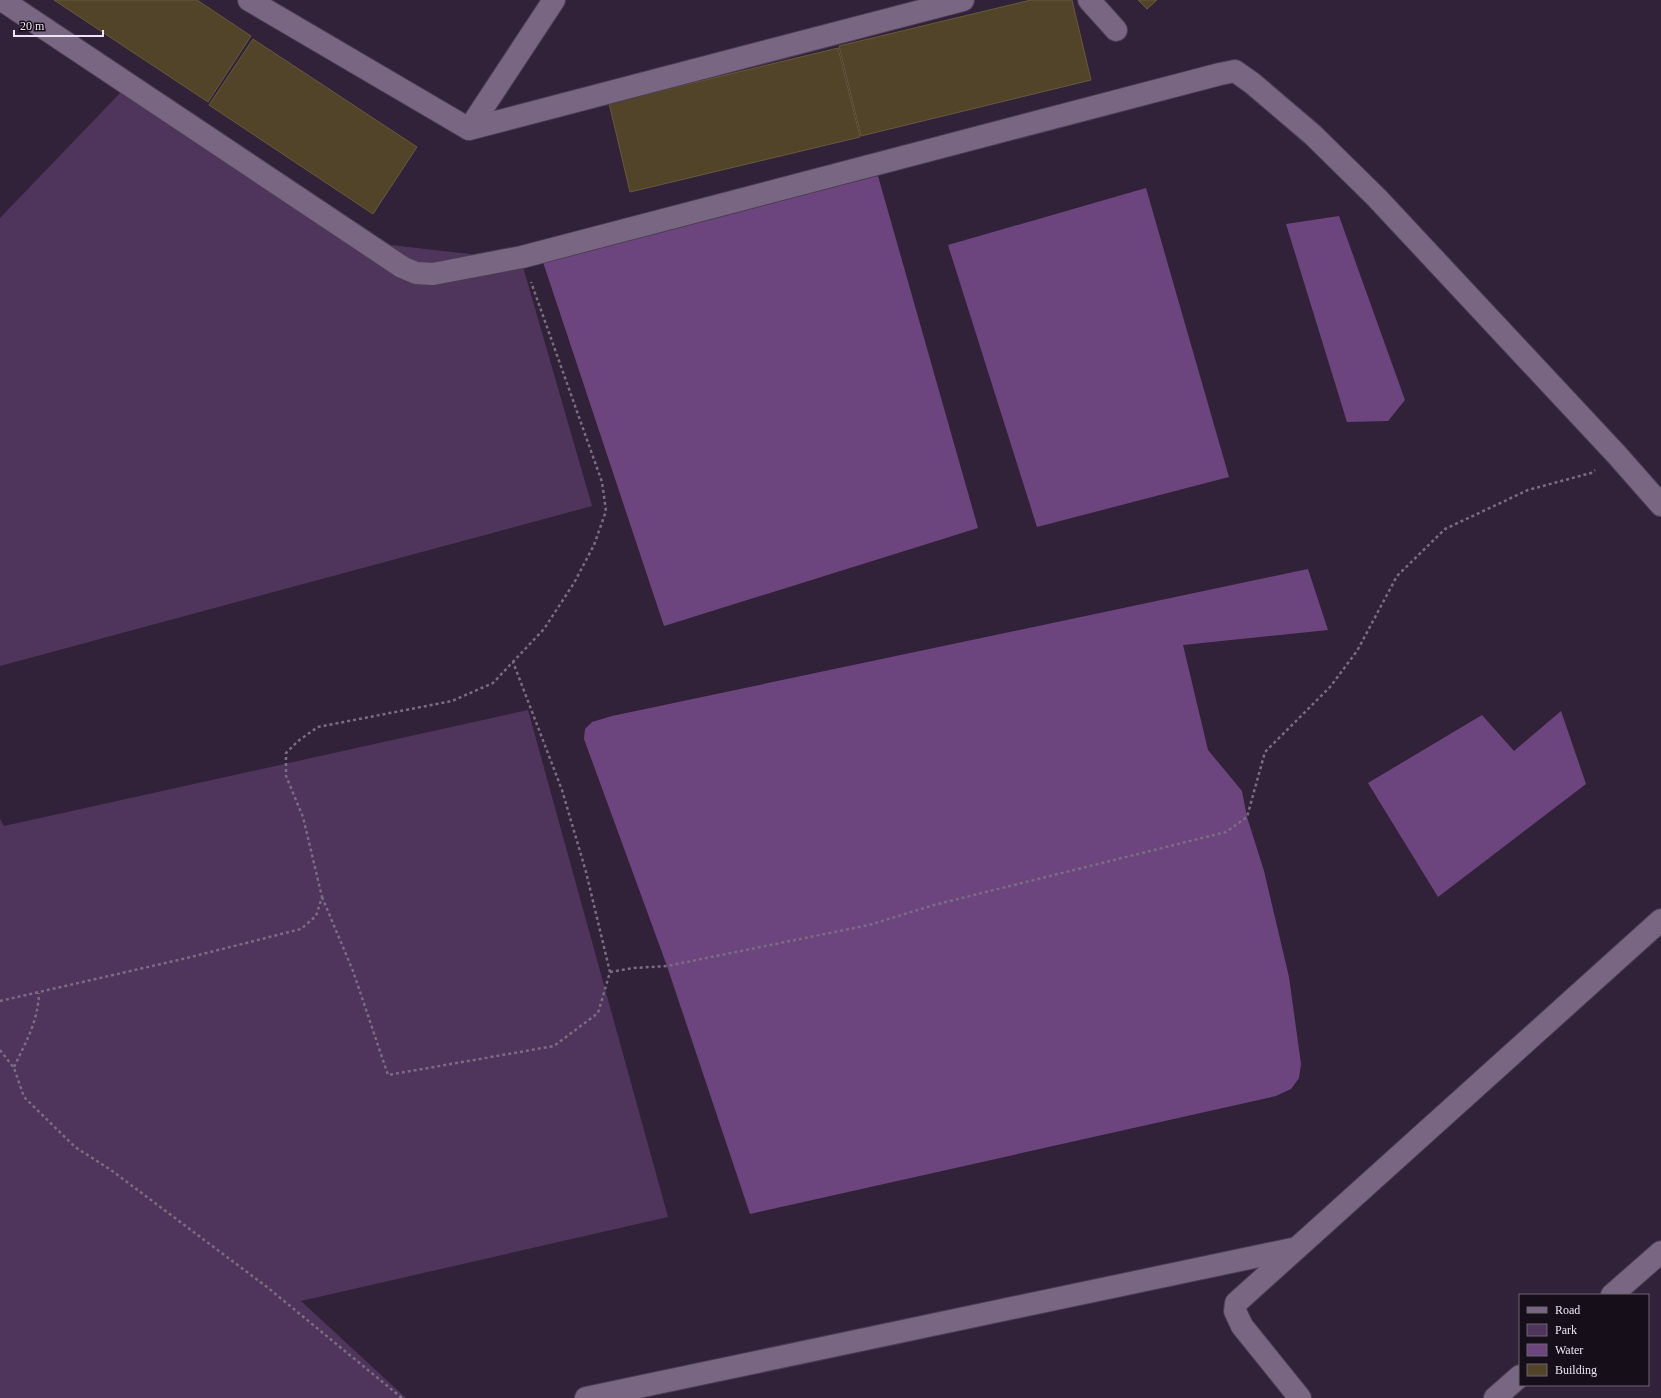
<svg xmlns="http://www.w3.org/2000/svg" width="1661" height="1398" font-family="Georgia,serif">
  <rect width="100%" height="100%" fill="#322239"/>
  <!-- green -->
  <g fill="#4f355b">
    <path d="M122,91L347,240L521,260L592,506L0,666V218Z"/>
    <path d="M528,710L668,1217L301,1301L406,1398H0V819L4,826Z"/>
  </g>
  <!-- water -->
  <g fill="#6c457e">
    <path d="M878,176L978,528L664,626L542,259Z"/>
    <path d="M1146,188L1229,477L1037,527L948,245Z"/>
    <path d="M1339,216L1405,400L1388,421L1347,422L1286,224Z"/>
    <path d="M1308,569L1328,630L1183,645L1208,750L1242,791L1247,817L1264,871L1289,977L1301,1064L1299,1078L1291,1089L1276,1096L750,1214L667,966L584,739L585,729L592,722L612,716Z"/>
    <path d="M1561,711L1586,784L1438,897L1368,783L1482,715L1514,751Z"/>
  </g>
  <!-- building -->
  <g fill="#524428" stroke="#68593c">
    <path d="M54,0H197L251,36L208,102Z"/>
    <path d="M1031,0H1072L1091,80L861,136L839,46Z"/>
    <path d="M1138,0H1157L1147,9Z"/>
    <path d="M253,39L417,147L373,214L209,105Z"/>
    <path d="M838,48L860,137L630,192L609,103Z"/>
  </g>
  <g fill="none" stroke-linecap="round" stroke-linejoin="round">
    <!-- street casing -->
    <g stroke="#4c3e53" stroke-width="24">
      <g id="street">
        <path d="M2,0L402,267L416,273L433,274L522,257L1220,74L1235,71L1252,83L1313,135L1377,198L1617,455L1661,505"/>
        <path d="M249,0L469,129L554,0"/>
        <path d="M1089,0L1116,30"/>
        <path d="M469,129L963,0"/>
        <path d="M1612,1295L1661,1252"/>
        <path d="M586,1398L1297,1248"/>
        <path d="M1300,1398L1242,1326L1235,1311L1236,1303L1661,920"/>
        <path d="M1495,1398L1520,1376"/>
      </g>
    </g>
    <!-- path -->
    <g stroke="#7a6d81" stroke-width="2.5" stroke-dasharray="3 3" stroke-linecap="butt">
      <path d="M322,897L353,971L388,1075L554,1046L598,1013L610,972L586,872L562,790L513,662"/>
      <path d="M610,972L634,968L667,966L869,925L934,905L1226,832L1247,817L1265,752L1330,687L1357,651L1397,576L1445,529L1528,490L1591,473L1595,470"/>
      <path d="M0,1001L187,958L301,929L316,916L322,897L303,817L286,776V753L298,741L318,727L452,701L493,683L544,629L574,583L594,545L606,511L602,482L531,282"/>
      <path d="M0,1050L14,1068L24,1097L75,1147L111,1170L267,1287L402,1398"/>
      <path d="M14,1067C26,1042 38,1021 39,993"/>
    </g>
    <!-- street -->
    <use href="#street" stroke="#796682" stroke-width="22"/>
  </g>
  <!-- legend -->
  <rect x="1519" y="1294" width="130" height="92" fill="#160f19" stroke="#6c6470"/>
  <rect x="1527" y="1307" width="20" height="6" fill="#796682" stroke="#6c6470"/>
  <text x="1555" y="1314" font-size="12" fill="#eee4f3">Road</text>
  <rect x="1527" y="1324" width="20" height="12" fill="#4f355b" stroke="#6c6470"/>
  <text x="1555" y="1334" font-size="12" fill="#eee4f3">Park</text>
  <rect x="1527" y="1344" width="20" height="12" fill="#6c457e" stroke="#6c6470"/>
  <text x="1555" y="1354" font-size="12" fill="#eee4f3">Water</text>
  <rect x="1527" y="1364" width="20" height="12" fill="#524428" stroke="#6c6470"/>
  <text x="1555" y="1374" font-size="12" fill="#eee4f3">Building</text>
  <!-- scale -->
  <path d="M14 30v6h89v-6" fill="none" stroke="#eee4f3" stroke-width="2"/>
  <text x="20" y="30" font-size="12" fill="#eee4f3" stroke="#160f19" stroke-width="3" paint-order="stroke">20 m</text>
</svg>
